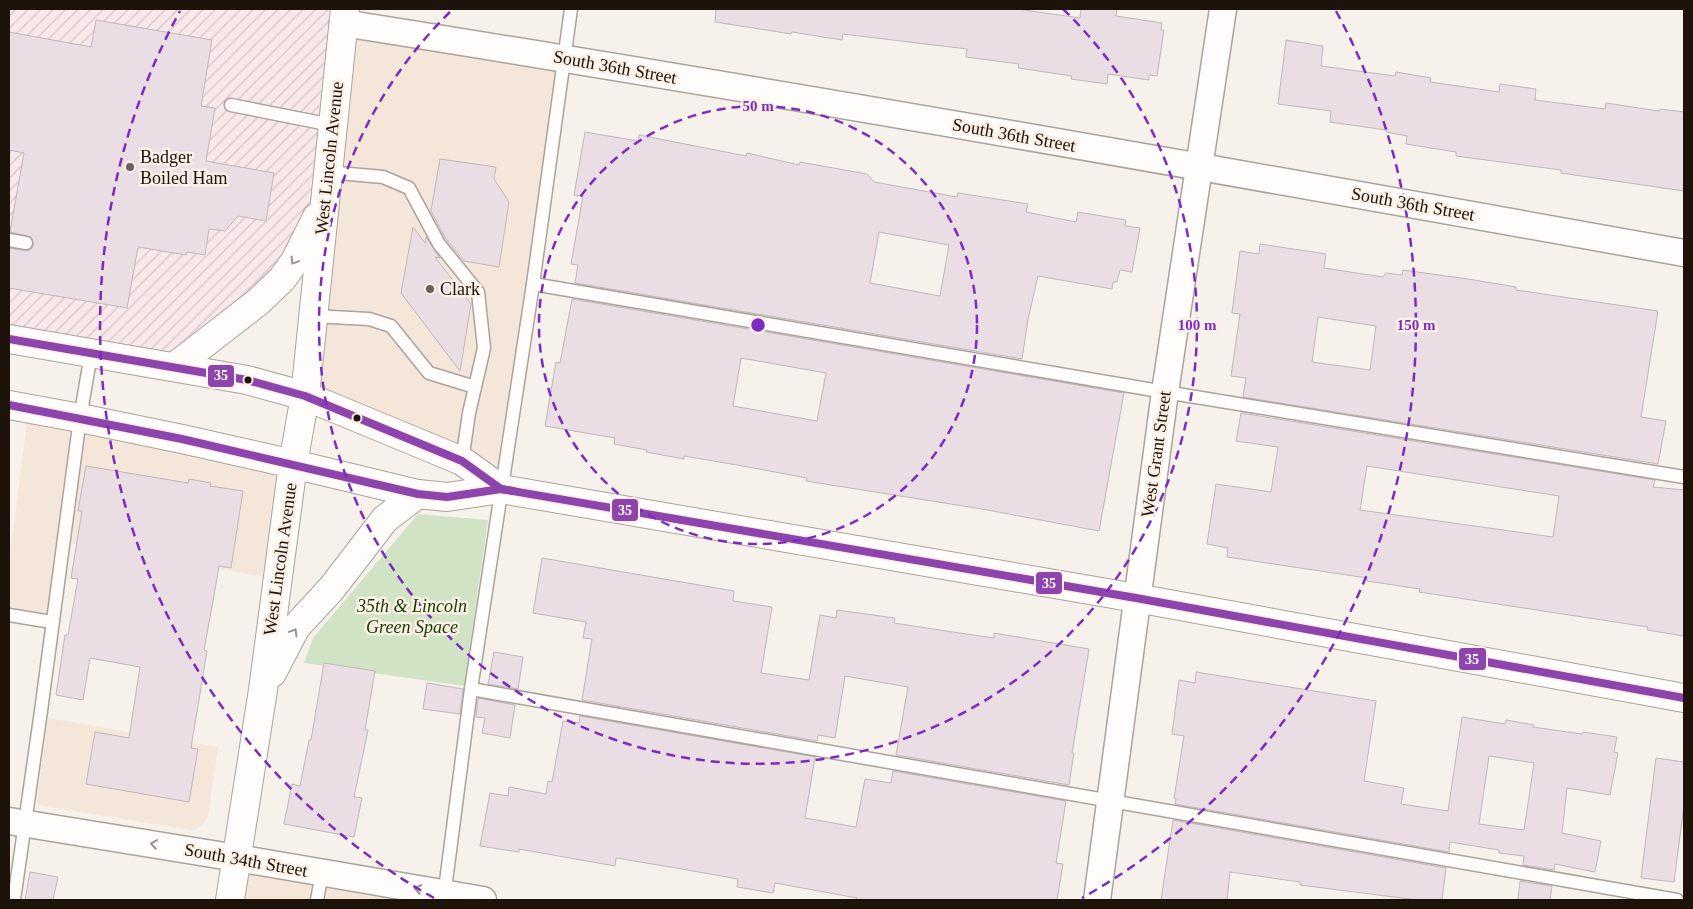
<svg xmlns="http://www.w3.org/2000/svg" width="1693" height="909" font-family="'Times New Roman',serif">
  <defs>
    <pattern id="industrial-furrows" width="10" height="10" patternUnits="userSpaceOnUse" patternTransform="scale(1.25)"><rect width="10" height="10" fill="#f9e8e9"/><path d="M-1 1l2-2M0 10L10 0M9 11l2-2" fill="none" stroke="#d5c6c6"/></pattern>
  </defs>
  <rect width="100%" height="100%" fill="#f7f1eb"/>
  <!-- built -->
  <g fill="#f5e6da">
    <path d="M343,23L564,59L501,489L305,396Z"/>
    <path d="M29,408L293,464L278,579L63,542L52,622L9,615V566Z"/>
    <path d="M48,718L218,747L208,817L205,821L197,829L191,830L39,805L37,801Z"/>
    <path d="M235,859L443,900H229Z"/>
  </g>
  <!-- industrial -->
  <path fill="url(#industrial-furrows)" d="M9,9H345L325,202L295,261L174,367L9,339Z"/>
  <!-- green -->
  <path fill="#d0e3c5" d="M418,514L488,520L464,686L304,663L313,638Z"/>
  <!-- building -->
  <g fill="#eadde4" stroke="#bfb8ba" fill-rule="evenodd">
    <path d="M716,9H1017L1080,18L1081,9H1117L1116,16L1162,23L1161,30H1164L1157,76L1149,75V80L1108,74L1107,84L1071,79L1072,76L1018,68L1019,64L966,57L967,49L843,34L842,40L792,32L791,34L715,22Z"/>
    <path d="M96,20L212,40L201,106L215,108L206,161L274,173L266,221L238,216L225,231L209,229L205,255L187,252L186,255L138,247L127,308L9,288V248L28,251L32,248L34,244L31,237L10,232L24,153L9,150V32L91,47Z"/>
    <path d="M1286,40L1323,46L1321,66L1395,76L1396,72L1431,78L1430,82L1499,92L1500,84L1536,89L1535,100L1605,109L1606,103L1659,111L1660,109L1684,112V191L1561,173V170L1456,156V152L1406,144L1407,136L1386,132V130L1330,122L1331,111L1278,104Z"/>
    <path d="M585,132L638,141L639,135L746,156L747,153L799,165L800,162L867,174L874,182L957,197L958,193L1028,204L1026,212L1076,222L1078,212L1126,220L1125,226L1140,228L1132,272L1120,270L1117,282H1113L1112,289L1038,276L1028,319L1022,359L575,283L578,265L571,264L583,196L574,195ZM879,232L949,245L940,296L870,283Z"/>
    <path d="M440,159L496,167L494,179L509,202L499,267L464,261L446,239L431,211Z"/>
    <path d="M413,227L425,243L426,237L440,258L435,257L471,304L460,371L401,293Z"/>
    <path d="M1260,244L1326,254L1324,268L1383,277L1386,273L1402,275L1403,270L1468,279L1516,287V290L1658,311L1641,417L1666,421L1658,464L1243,397L1246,378L1231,376L1240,314L1232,313L1240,251L1259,254ZM1318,317L1376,326L1370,370L1312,362Z"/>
    <path d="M572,299L1124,393L1099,531L982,509L806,481L807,478L737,465L684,456V459L646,452L647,450L614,444L615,438L545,426L556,362L560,363ZM741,358L826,373L817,421L733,406Z"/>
    <path d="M1241,413L1655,480L1653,487L1684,490V636L1647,630L1648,627L1419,592L1420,589L1367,581V578L1227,557L1228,548L1207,544L1216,484L1271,492L1278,447L1236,441ZM1367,466L1559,496L1553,537L1360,510Z"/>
    <path d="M86,466L188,483L189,479L211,483L210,486L243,491L231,568L219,566L213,601L204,650L207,651L191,748L198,749L189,802L86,784L95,732L129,738L140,667L90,658L83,700L56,695L65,635H68L78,579L71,578L82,511H78Z"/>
    <path d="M542,558L734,591L733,601L772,607L761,673L809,680L820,615L836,618L837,610L895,618L894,623L953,632L994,638V633L1089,649L1072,753H1074L1069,785L896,755L908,687L845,676L835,738L818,735L817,741L582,700L592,639L583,638L586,622L533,613Z"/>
    <path d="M494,652L523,657L518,689L488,684Z"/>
    <path d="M324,663L375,671L365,730H368L354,797L362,798L354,837L284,824L292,784L300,786L309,740H311Z"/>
    <path d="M1196,672L1376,701L1364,781L1404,788L1401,804L1448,811L1462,717L1505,724L1506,720L1534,725L1533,727L1582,734L1583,732L1617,737L1614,752L1618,753L1610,795L1567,788L1562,833L1601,841L1595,872L1555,864L1554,870L1523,865L1524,856L1499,853V850L1450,842L1449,852L1175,804L1176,799L1174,798L1184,736L1172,734L1179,680L1195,683ZM1489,756L1534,763L1524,830L1479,824Z"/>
    <path d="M427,683L463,689L460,714L423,709Z"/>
    <path d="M478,698L515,705L510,738L482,733L485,718L476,717Z"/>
    <path d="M580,716L815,757L805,818L856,827L865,779L891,783L893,771L1066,801L1056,863L1063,864L1057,900H856L857,898L775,883L773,893L737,887L738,879L676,868L616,858L615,866L519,849V852L480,846L490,793L508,796L509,787L546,794L548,781L552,782L563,721L579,723Z"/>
    <path d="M1656,758L1684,762V805L1674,882L1641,878Z"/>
    <path d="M1173,820L1446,868L1442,900H1417L1300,885V882L1230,872L1227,900H1161Z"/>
    <path d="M30,872L58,877L53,900H25Z"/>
    <path d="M1520,881L1552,886L1550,900H1518Z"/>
  </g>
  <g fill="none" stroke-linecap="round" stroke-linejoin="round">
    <!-- lane casing -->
    <g stroke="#aba39c" stroke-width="15">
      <g id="lane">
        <path d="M231,105L332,125"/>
        <path d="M327,172L383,177L409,188L439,244L478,292L484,348L469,413L462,461"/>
        <path d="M9,240L26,243"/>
        <path d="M533,284L1165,392L1684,477"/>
        <path d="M313,316L369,319L391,326L429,373L475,387"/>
        <path d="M9,615L52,622"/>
        <path d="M471,689L1677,900"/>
        <path d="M444,897L471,689L533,284L571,9"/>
        <path d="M14,900L41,711L80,418L91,354"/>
        <path d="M317,900L322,873"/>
      </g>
    </g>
    <!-- street casing -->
    <g stroke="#aba39c" stroke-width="29">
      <g id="street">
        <path d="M343,23C791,94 1238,173 1684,253"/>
        <path d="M9,821L237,858L483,900"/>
        <path d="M1097,900L1165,392L1223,9"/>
      </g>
    </g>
    <!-- secondary casing -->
    <g stroke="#aba39c" stroke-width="30">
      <g id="secondary">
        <path d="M9,339L247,380L305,396L462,461L501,489"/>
        <path d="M174,367L258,302L282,279L295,261L317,217"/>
        <path d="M9,405L80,418L182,439L293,464L418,494L447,497L501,489L1136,598L1684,698"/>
        <path d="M272,673L296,627L332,588L385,519L418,494"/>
        <path d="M230,900L263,690L293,464L305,396L345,9"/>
      </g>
    </g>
    <!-- lane -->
    <use href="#lane" stroke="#fefdfc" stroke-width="12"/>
    <!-- street -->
    <use href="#street" stroke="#fefdfc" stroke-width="26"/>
    <!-- secondary -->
    <use href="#secondary" stroke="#fefdfc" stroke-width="28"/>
    <!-- bus-1 casing -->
    <g stroke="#fcf0e6" stroke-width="11">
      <g id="bus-1">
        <path d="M9,339L247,380L305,396L462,461L501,489L1136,598L1684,698"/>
        <path d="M9,405L182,439L418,494L447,497L501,489L513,491"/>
      </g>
    </g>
    <!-- bus-1 -->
    <use href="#bus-1" stroke="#8e44ad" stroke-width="8"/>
  </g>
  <!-- one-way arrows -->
  <defs><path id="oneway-chevron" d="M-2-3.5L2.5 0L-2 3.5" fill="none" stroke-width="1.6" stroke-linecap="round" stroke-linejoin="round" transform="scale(1.25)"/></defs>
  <g stroke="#99948f">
    <use href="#oneway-chevron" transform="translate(294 261) rotate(121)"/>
    <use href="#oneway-chevron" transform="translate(294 632) rotate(-59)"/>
    <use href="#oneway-chevron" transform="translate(154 844) rotate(-171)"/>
    <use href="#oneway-chevron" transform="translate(418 889) rotate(-170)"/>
  </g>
  <!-- distance rings -->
  <g fill="none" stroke="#7b2cbf" stroke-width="2.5" stroke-dasharray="9 6">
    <circle cx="758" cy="325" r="219"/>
    <path d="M1063 9A439 439 0 1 1 453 9"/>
    <path d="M434 898A658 658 0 0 1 180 11M1336 11A658 658 0 0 1 1082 898"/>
  </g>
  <!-- markers -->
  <g fill="#696159" stroke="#fcf0e6" stroke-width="2">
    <circle cx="130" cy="167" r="5"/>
    <circle cx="430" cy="289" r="5"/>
  </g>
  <g fill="#1d130a" stroke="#fcf0e6" stroke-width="2">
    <circle cx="248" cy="380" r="4.5"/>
    <circle cx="357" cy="418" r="4.5"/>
  </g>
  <g text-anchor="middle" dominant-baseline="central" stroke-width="5" stroke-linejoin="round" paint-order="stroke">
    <!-- street labels -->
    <g font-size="18" fill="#1d130a" stroke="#fcf0e6">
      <text transform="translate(615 67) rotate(10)">South 36th Street</text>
      <text transform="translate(1014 135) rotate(10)">South 36th Street</text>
      <text transform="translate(329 158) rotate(-84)">West Lincoln Avenue</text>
      <text transform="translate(1413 204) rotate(10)">South 36th Street</text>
      <text transform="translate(1156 454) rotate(-82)">West Grant Street</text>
      <text transform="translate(280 559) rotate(-82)">West Lincoln Avenue</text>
      <text transform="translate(246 860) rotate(10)">South 34th Street</text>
    </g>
    <!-- poi labels -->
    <g font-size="18" fill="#1d130a" stroke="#fcf0e6" text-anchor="start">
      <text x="140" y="157">Badger<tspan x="140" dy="21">Boiled Ham</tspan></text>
      <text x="440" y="289">Clark</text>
    </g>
    <!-- park labels -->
    <g font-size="18" font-style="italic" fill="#113e00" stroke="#fcf0e6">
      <text x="412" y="606">35th &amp; Lincoln<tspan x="412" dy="21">Green Space</tspan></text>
    </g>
  </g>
  <circle cx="758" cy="325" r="8" fill="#7b2cbf" stroke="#fcf0e6" stroke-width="2.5"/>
  <g font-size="15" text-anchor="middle" font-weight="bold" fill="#7b2cbf" stroke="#fcf0e6" stroke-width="5" stroke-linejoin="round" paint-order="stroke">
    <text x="758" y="111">50 m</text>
    <text x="1197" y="330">100 m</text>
    <text x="1416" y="330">150 m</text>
  </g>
  <g stroke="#fcf0e6" stroke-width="2">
    <rect x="207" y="364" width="28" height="24" rx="5" fill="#8e44ad"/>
    <rect x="611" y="498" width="28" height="24" rx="5" fill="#8e44ad"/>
    <rect x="1035" y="571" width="28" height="24" rx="5" fill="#8e44ad"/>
    <rect x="1458" y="647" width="29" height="24" rx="5" fill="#8e44ad"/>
  </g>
  <g font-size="14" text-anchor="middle" font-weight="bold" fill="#fff">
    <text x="221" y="380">35</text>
    <text x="625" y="515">35</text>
    <text x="1049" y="588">35</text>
    <text x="1472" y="664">35</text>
  </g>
  <!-- border -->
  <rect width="1693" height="909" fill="none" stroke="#1d130a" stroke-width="20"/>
</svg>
